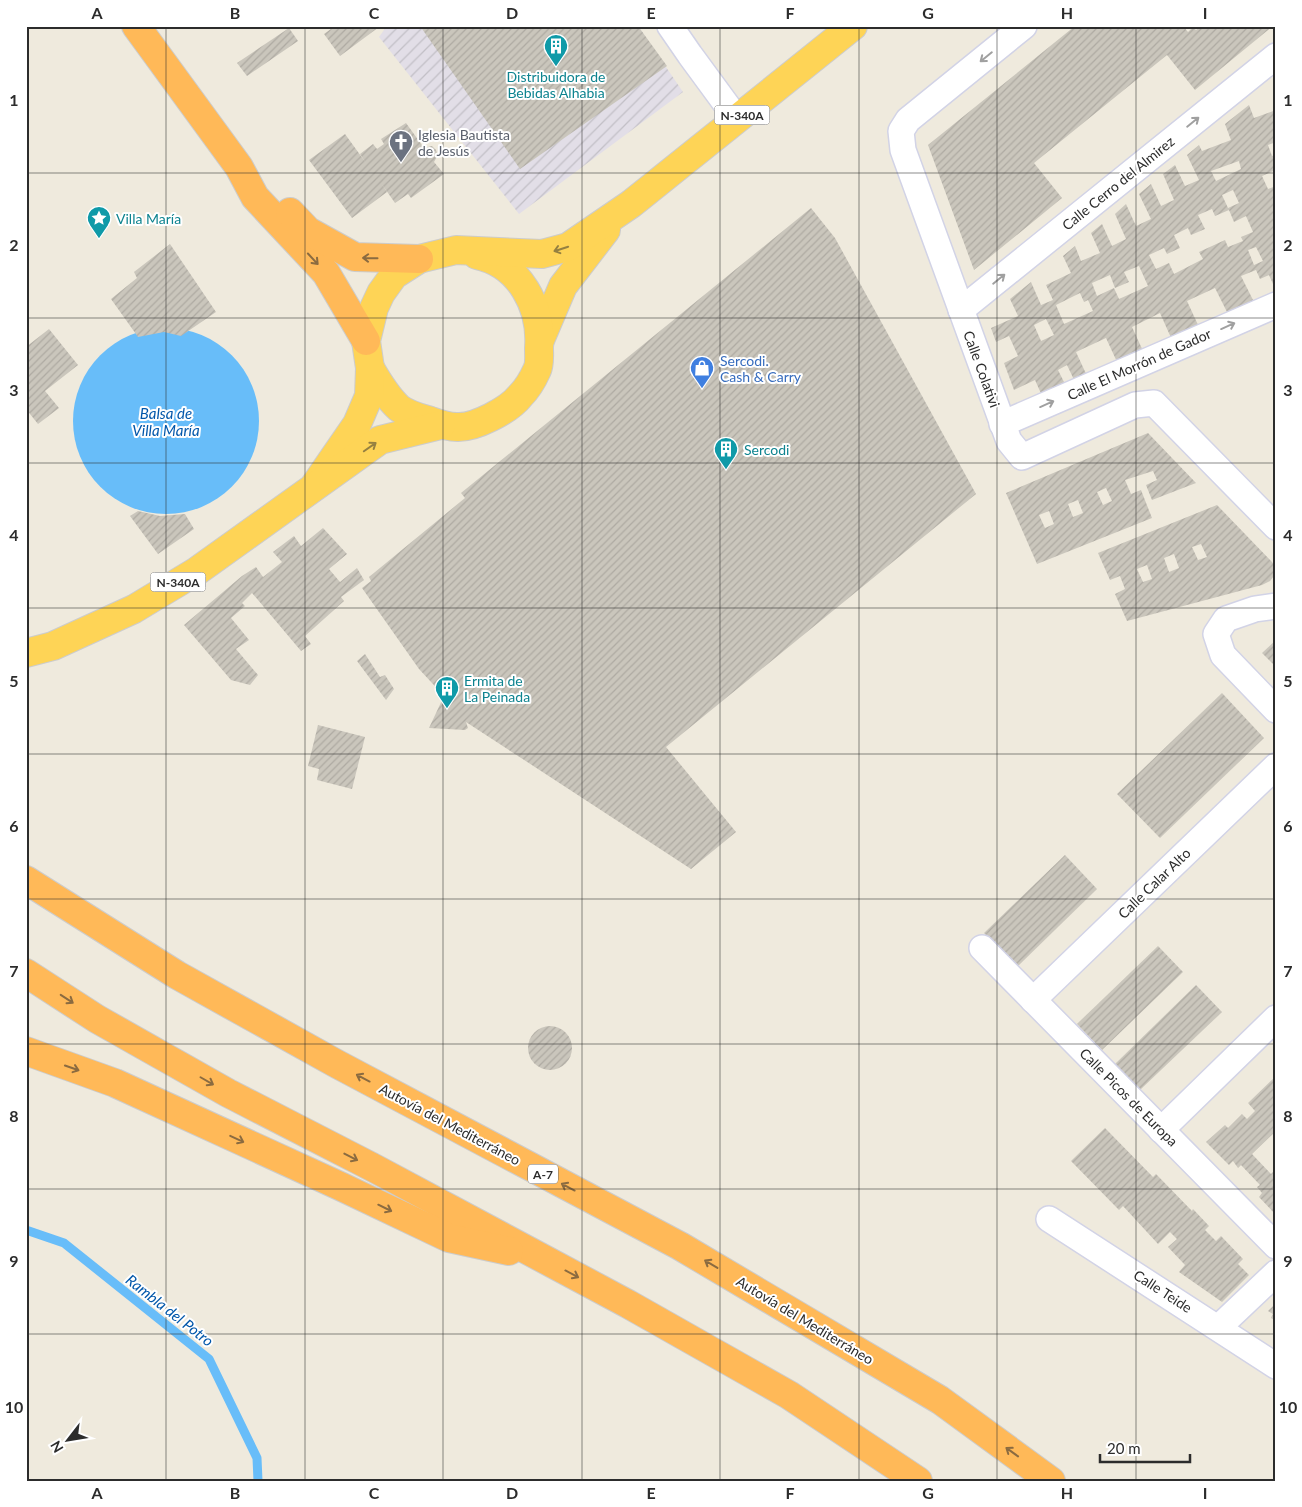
<svg xmlns="http://www.w3.org/2000/svg" width="1302" height="1507" font-family="Lato,sans-serif">
  <defs>
    <pattern id="industrial-furrows" width="10" height="10" patternUnits="userSpaceOnUse" patternTransform="scale(1.25)"><rect width="10" height="10" fill="#e2dee7"/><path d="M-1 1l2-2M0 10L10 0M9 11l2-2" fill="none" stroke="#c2bfc6"/></pattern>
    <pattern id="building-hatch" width="6" height="6" patternUnits="userSpaceOnUse" patternTransform="scale(1.25)"><rect width="6" height="6" fill="#cac6bc"/><path d="M-1 1l2-2M0 6l6-6M5 7l2-2" fill="none" stroke="#aeaaa2"/></pattern>
  </defs>
  <rect width="100%" height="100%" fill="#efeadd"/>
  <!-- industrial -->
  <path fill="url(#industrial-furrows)" d="M387,26H638L683,92L519,214L379,37Z"/>
  <!-- water -->
  <circle fill="#68bdf9" cx="166" cy="421" r="93"/>
  <g fill="none" stroke-linecap="round" stroke-linejoin="round">
    <!-- stream -->
    <path stroke="#68bdf9" stroke-width="9" d="M26,1230L64,1243L209,1359L257,1458L258,1481"/>
  </g>
  <!-- building -->
  <g fill="url(#building-hatch)" fill-rule="evenodd">
    <path d="M335,26H379V27L340,56L324,34Z"/>
    <path d="M420,26H638L667,66L520,169Z"/>
    <path d="M1075,26H1183L1188,32L1193,27L1196,30L1201,26H1273L1195,90L1167,55L1034,163L1062,198L974,270L928,145Z"/>
    <path d="M289,28L298,41L247,76L237,63Z"/>
    <path d="M1249,105L1254,118L1276,110V142L1268,145L1272,156L1276,154V170L1262,176L1268,189L1276,186V203L1274,204L1276,207V291L1269,275L1260,279L1256,270L1241,276L1254,302L1228,314L1215,288L1187,301L1199,327L1172,340L1160,313L1132,327L1144,353L1118,364L1106,338L1076,352L1088,378L1076,384L1067,365L1058,370L1067,388L1043,398L1035,380L1014,390L1004,363L1018,356L1009,336L996,342L991,328L1018,316L1010,299L1031,282L1041,305L1053,300L1046,285L1071,273L1063,256L1075,246L1081,261L1100,253L1091,233L1102,224L1112,246L1126,239L1115,214L1126,204L1136,226L1151,219L1139,194L1151,184L1161,206L1174,200L1163,174L1175,165L1185,186L1199,180L1187,155L1199,145L1202,151L1231,140L1225,124ZM1239,161L1241,169L1216,181L1211,171ZM1233,190L1239,203L1228,208L1222,195ZM1212,209L1215,216L1229,210L1234,222L1246,216L1253,232L1241,237L1243,241L1228,247L1225,240L1199,252L1203,259L1174,274L1169,263L1156,269L1149,255L1164,248L1167,254L1180,248L1174,235L1188,228L1191,235L1205,229L1198,215ZM1256,247L1263,261L1254,265L1248,250ZM1139,266L1148,286L1119,299L1114,288L1097,296L1092,283L1110,275L1115,288L1129,282L1124,272ZM1080,293L1084,302L1088,300L1093,311L1064,324L1056,305ZM1046,319L1054,335L1041,341L1034,325Z"/>
    <path d="M406,123L424,148L432,146L436,150L438,155L434,162L444,174L411,198L408,194L395,203L381,183L387,192L352,218L309,160L345,134L366,163L360,154L373,144L377,149L384,144L381,139Z"/>
    <path d="M811,208L835,238L976,494L666,747L736,832L691,869L466,722L468,728L465,730L429,728L444,696L419,669L362,588L371,581L369,577L465,498L461,493Z"/>
    <path d="M170,244L216,312L181,336L164,332L138,337L111,299L137,278L134,272Z"/>
    <path d="M49,329L78,365L45,391L59,408L38,424L26,409V347Z"/>
    <path d="M1148,433L1196,483L1152,500L1146,485L1157,480L1153,471L1125,480L1131,494L1141,490L1152,518L1037,564L1006,493ZM1106,488L1112,501L1103,505L1097,492ZM1078,500L1083,513L1073,517L1068,504ZM1049,511L1054,524L1045,528L1039,515Z"/>
    <path d="M1217,505L1272,562L1275,566L1274,576L1270,581L1262,585L1127,621L1115,594L1125,589L1120,576L1110,580L1098,553ZM1201,544L1207,557L1198,560L1192,547ZM1174,554L1179,568L1169,572L1164,558ZM1147,565L1152,579L1143,582L1137,569Z"/>
    <path d="M138,511L160,516L185,514L194,529L158,554L130,516Z"/>
    <path d="M323,528L347,554L329,569L340,582L357,568L364,580L341,597L344,601L305,636L311,644L301,651L252,593L242,603L245,606L231,618L249,640L236,649L258,675L250,685L231,680L184,625L242,576L256,567L263,577L282,562L273,552L294,536L301,546Z"/>
    <path d="M1276,640V667L1262,653Z"/>
    <path d="M365,654L380,677L385,675L394,689L386,700L357,661Z"/>
    <path d="M1222,693L1264,738L1160,838L1117,794Z"/>
    <path d="M318,725L365,737L352,789L317,780L319,769L308,766Z"/>
    <path d="M1065,855L1097,889L1017,967L984,933Z"/>
    <path d="M1158,946L1183,972L1102,1050L1077,1024Z"/>
    <path d="M1196,985L1222,1012L1140,1090L1115,1064Z"/>
    <circle cx="550" cy="1048" r="22"/>
    <path d="M1276,1076V1131L1252,1154L1271,1174L1276,1169V1215L1259,1197L1262,1193L1257,1187L1260,1185L1241,1165L1238,1168L1233,1161L1229,1165L1206,1142L1225,1125L1228,1128L1242,1114L1247,1119L1255,1111L1248,1103Z"/>
    <path d="M1105,1128L1153,1177L1156,1174L1192,1211L1193,1209L1209,1226L1205,1230L1216,1241L1221,1236L1243,1259L1238,1264L1249,1275L1222,1302L1179,1272L1185,1265L1168,1247L1177,1239L1170,1232L1158,1244L1123,1206L1119,1210L1071,1161Z"/>
    <path d="M1276,1303V1321L1271,1318L1273,1314L1268,1311Z"/>
  </g>
  <g fill="none" stroke-linecap="round" stroke-linejoin="round">
    <!-- minor casing -->
    <g stroke="#d2d3e6" stroke-width="28">
      <g id="minor">
        <path d="M670,26L690,55L737,119"/>
        <path d="M1024,26L908,120L901,131L903,150L1009,441L1022,457L1135,405L1154,403L1276,527"/>
        <path d="M961,310L1276,56"/>
        <path d="M1002,424L1276,305"/>
        <path d="M1276,606L1255,609L1226,619L1216,634L1223,655L1276,710"/>
        <path d="M982,948L1276,1246"/>
        <path d="M1033,1000L1276,766"/>
        <path d="M1161,1130L1276,1018"/>
        <path d="M1049,1219L1276,1366"/>
        <path d="M1219,1327L1276,1273"/>
      </g>
    </g>
    <!-- trunk casing -->
    <g stroke="#ccc" stroke-width="30">
      <g id="trunk">
        <path d="M540,340L563,286L606,230"/>
        <path d="M370,368C378,382 387,397 399,408C408,415 421,418 431,421C439,424 448,427 457,427C475,428 509,410 520,396C527,389 533,379 537,370C540,364 539,355 539,348C542,307 520,264 477,255"/>
        <path d="M315,485L357,424L369,396L370,368L366,341L374,308L381,293L394,275L419,259L456,250L542,254L568,247L631,204L853,26"/>
        <path d="M26,653L53,646L134,609L197,571L380,440L441,425"/>
      </g>
    </g>
    <!-- motorway casing -->
    <g stroke="#ccc" stroke-width="30">
      <g id="motorway">
        <path d="M136,26L239,167L255,197L326,273L366,341"/>
        <path d="M290,212L308,231L355,257L419,259"/>
        <path d="M26,880L177,975L337,1064L680,1246L940,1400L1051,1481"/>
        <path d="M26,973L97,1019L228,1093L372,1167L628,1304L789,1395L918,1481"/>
        <path d="M26,1051L115,1083L342,1187L449,1238L509,1251"/>
      </g>
    </g>
    <!-- minor -->
    <use href="#minor" stroke="#fff" stroke-width="25"/>
    <!-- trunk -->
    <use href="#trunk" stroke="#fed456" stroke-width="28"/>
    <!-- motorway -->
    <use href="#motorway" stroke="#ffb958" stroke-width="28"/>
  </g>
  <!-- one-way arrows -->
  <defs><path id="oneway-shaft" d="M-6 0H5M1.5-3L5.5 0L1.5 3" fill="none" stroke-width="1.6" stroke-linecap="round" stroke-linejoin="round" transform="scale(1.25)"/></defs>
  <g stroke="#a0a0a0">
    <use href="#oneway-shaft" transform="translate(986 57) rotate(141)"/>
    <use href="#oneway-shaft" transform="translate(1193 122) rotate(-39)"/>
    <use href="#oneway-shaft" transform="translate(999 279) rotate(-39)"/>
    <use href="#oneway-shaft" transform="translate(1228 326) rotate(-24)"/>
    <use href="#oneway-shaft" transform="translate(1047 404) rotate(-24)"/>
  </g>
  <g stroke="#958041">
    <use href="#oneway-shaft" transform="translate(561 249) rotate(162)"/>
    <use href="#oneway-shaft" transform="translate(370 447) rotate(-35)"/>
  </g>
  <g stroke="#8b6b40">
    <use href="#oneway-shaft" transform="translate(370 258) rotate(-179)"/>
    <use href="#oneway-shaft" transform="translate(313 259) rotate(47)"/>
    <use href="#oneway-shaft" transform="translate(67 999) rotate(33)"/>
    <use href="#oneway-shaft" transform="translate(72 1068) rotate(19)"/>
    <use href="#oneway-shaft" transform="translate(363 1078) rotate(-152)"/>
    <use href="#oneway-shaft" transform="translate(207 1081) rotate(30)"/>
    <use href="#oneway-shaft" transform="translate(237 1139) rotate(25)"/>
    <use href="#oneway-shaft" transform="translate(351 1157) rotate(27)"/>
    <use href="#oneway-shaft" transform="translate(568 1187) rotate(-152)"/>
    <use href="#oneway-shaft" transform="translate(385 1208) rotate(26)"/>
    <use href="#oneway-shaft" transform="translate(711 1264) rotate(-149)"/>
    <use href="#oneway-shaft" transform="translate(572 1274) rotate(28)"/>
    <use href="#oneway-shaft" transform="translate(1012 1452) rotate(-144)"/>
  </g>
  <!-- grid -->
  <path fill="none" stroke="#2c2c2c" stroke-width="1" stroke-opacity="0.55" d="M166,26V1481M305,26V1481M443,26V1481M582,26V1481M720,26V1481M859,26V1481M997,26V1481M1136,26V1481M26,173H1276M26,318H1276M26,463H1276M26,608H1276M26,754H1276M26,899H1276M26,1044H1276M26,1189H1276M26,1334H1276"/>
  <!-- icons -->
  <defs>
    <g id="building-pin" transform="scale(1.25)"><path d="M0 17L-7.5 6A9.5 9.5 0 1 1 7.5 6Z" fill="#0f9aa8" stroke="#fff"/><path d="M-4-6H4V6H1V3H-1V6H-4ZM-2.5-4.3h1.7v1.8h-1.7ZM.8-4.3h1.7v1.8H.8ZM-2.5-1h1.7V.8h-1.7ZM.8-1h1.7V.8H.8Z" fill="#fff"/></g>
    <g id="church-pin" transform="scale(1.25)"><path d="M0 17L-7.5 6A9.5 9.5 0 1 1 7.5 6Z" fill="#6b7280" stroke="#fff"/><path d="M-1.2-6h2.4v3.5h3.3v2.4h-3.3V6h-2.4V-.1h-3.3v-2.4h3.3Z" fill="#fff"/></g>
    <g id="sight-pin" transform="scale(1.25)"><path d="M0 17L-7.5 6A9.5 9.5 0 1 1 7.5 6Z" fill="#0f9aa8" stroke="#fff"/><path d="M0-6L1.8-2.2L6-1.7L2.9 1.2L3.7 5.4L0 3.3L-3.7 5.4L-2.9 1.2L-6-1.7L-1.8-2.2Z" fill="#fff"/></g>
    <g id="shop-pin" transform="scale(1.25)"><path d="M0 17L-7.5 6A9.5 9.5 0 1 1 7.5 6Z" fill="#3f7fe0" stroke="#fff"/><path d="M-5-2.5h2.3a2.7 3.5 0 0 1 5.4 0H5L5.5 6h-11ZM-1.5-2.5h3a1.5 2.3 0 0 0-3 0Z" fill="#fff"/></g>
  </defs>
  <g fill-rule="evenodd">
    <use href="#building-pin" x="556" y="46"/>
    <use href="#church-pin" x="401" y="142"/>
    <use href="#sight-pin" x="99" y="218"/>
    <use href="#shop-pin" x="702" y="368"/>
    <use href="#building-pin" x="726" y="449"/>
    <use href="#building-pin" x="447" y="688"/>
  </g>
  <g text-anchor="middle" dominant-baseline="central" stroke-width="4" stroke-linejoin="round" paint-order="stroke">
    <!-- shield labels -->
    <g fill="#fff" stroke="#6b6b6b" stroke-width="1">
      <rect x="714.5" y="105.5" width="55" height="19" rx="4"/>
      <rect x="150.5" y="572.5" width="55" height="19" rx="4"/>
      <rect x="528" y="1164.5" width="30" height="19" rx="4"/>
    </g>
    <g font-size="12" font-weight="bold" fill="#2c2c2c">
      <text x="742" y="115">N-340A</text>
      <text x="178" y="582">N-340A</text>
      <text x="543" y="1174">A-7</text>
    </g>
    <!-- culture labels -->
    <g font-size="14" fill="#0d838f" stroke="#fff" text-anchor="start">
      <text x="556" y="76" text-anchor="middle">Distribuidora de<tspan x="556" dy="16">Bebidas Alhabia</tspan></text>
      <text x="116" y="218">Villa María</text>
      <text x="744" y="449">Sercodi</text>
      <text x="464" y="680">Ermita de<tspan x="464" dy="16">La Peinada</tspan></text>
    </g>
    <!-- worship labels -->
    <g font-size="14" fill="#5b616d" stroke="#fff" text-anchor="start">
      <text x="418" y="134">Iglesia Bautista<tspan x="418" dy="16">de Jesús</tspan></text>
    </g>
    <!-- street labels -->
    <g font-size="14" fill="#2c2c2c" stroke="#fff">
      <text transform="translate(1118 183) rotate(-39)">Calle Cerro del Almirez</text>
      <text transform="translate(1139 364) rotate(-24)">Calle El Morrón de Gador</text>
      <text transform="translate(982 369) rotate(70)">Calle Colativi</text>
      <text transform="translate(1154 883) rotate(-44)">Calle Calar Alto</text>
      <text transform="translate(1129 1097) rotate(45)">Calle Picos de Europa</text>
      <text transform="translate(450 1124) rotate(28)">Autovía del Mediterráneo</text>
      <text transform="translate(1163 1291) rotate(33)">Calle Teide</text>
      <text transform="translate(805 1320) rotate(31)">Autovía del Mediterráneo</text>
    </g>
    <!-- shop labels -->
    <g font-size="14" fill="#366cbe" stroke="#fff" text-anchor="start">
      <text x="720" y="360">Sercodi.<tspan x="720" dy="16">Cash &amp; Carry</tspan></text>
    </g>
    <!-- water labels -->
    <g font-size="15" font-style="italic" fill="#0257aa" stroke="#fff">
      <text x="166" y="413">Balsa de<tspan x="166" dy="17">Villa María</tspan></text>
      <text transform="translate(170 1310) rotate(38)">Rambla del Potro</text>
    </g>
  </g>
  <!-- border -->
  <rect width="1302" height="1507" fill="none" stroke="#ffffff" stroke-width="55"/>
  <!-- north arrow -->
  <g transform="translate(68 1440) rotate(239)" stroke="#ffffff" stroke-width="4" paint-order="stroke">
  <path d="M0-4L9 19L0 12L-9 19Z" fill="#2c2c2c"/>
  <text y="-8" font-size="14" font-weight="bold" text-anchor="middle" fill="#2c2c2c">N</text>
  </g>
  <!-- scale -->
  <path d="M1100 1454v8h90v-8" fill="none" stroke="#2c2c2c" stroke-width="2.5"/>
  <text x="1107" y="1454" font-size="15" fill="#2c2c2c" stroke="#ffffff" stroke-width="4" paint-order="stroke">20 m</text>
  <rect x="28" y="28" width="1246" height="1452" fill="none" stroke="#2c2c2c" stroke-width="2"/>
  <g font-size="16" text-anchor="middle" font-weight="bold" fill="#2c2c2c">
    <text x="97" y="19">A</text>
    <text x="235" y="19">B</text>
    <text x="374" y="19">C</text>
    <text x="512" y="19">D</text>
    <text x="651" y="19">E</text>
    <text x="790" y="19">F</text>
    <text x="928" y="19">G</text>
    <text x="1067" y="19">H</text>
    <text x="1205" y="19">I</text>
    <text x="14" y="106">1</text>
    <text x="1288" y="106">1</text>
    <text x="14" y="251">2</text>
    <text x="1288" y="251">2</text>
    <text x="14" y="396">3</text>
    <text x="1288" y="396">3</text>
    <text x="14" y="541">4</text>
    <text x="1288" y="541">4</text>
    <text x="14" y="687">5</text>
    <text x="1288" y="687">5</text>
    <text x="14" y="832">6</text>
    <text x="1288" y="832">6</text>
    <text x="14" y="977">7</text>
    <text x="1288" y="977">7</text>
    <text x="14" y="1122">8</text>
    <text x="1288" y="1122">8</text>
    <text x="14" y="1267">9</text>
    <text x="1288" y="1267">9</text>
    <text x="14" y="1413">10</text>
    <text x="1288" y="1413">10</text>
    <text x="97" y="1499">A</text>
    <text x="235" y="1499">B</text>
    <text x="374" y="1499">C</text>
    <text x="512" y="1499">D</text>
    <text x="651" y="1499">E</text>
    <text x="790" y="1499">F</text>
    <text x="928" y="1499">G</text>
    <text x="1067" y="1499">H</text>
    <text x="1205" y="1499">I</text>
  </g>
</svg>
